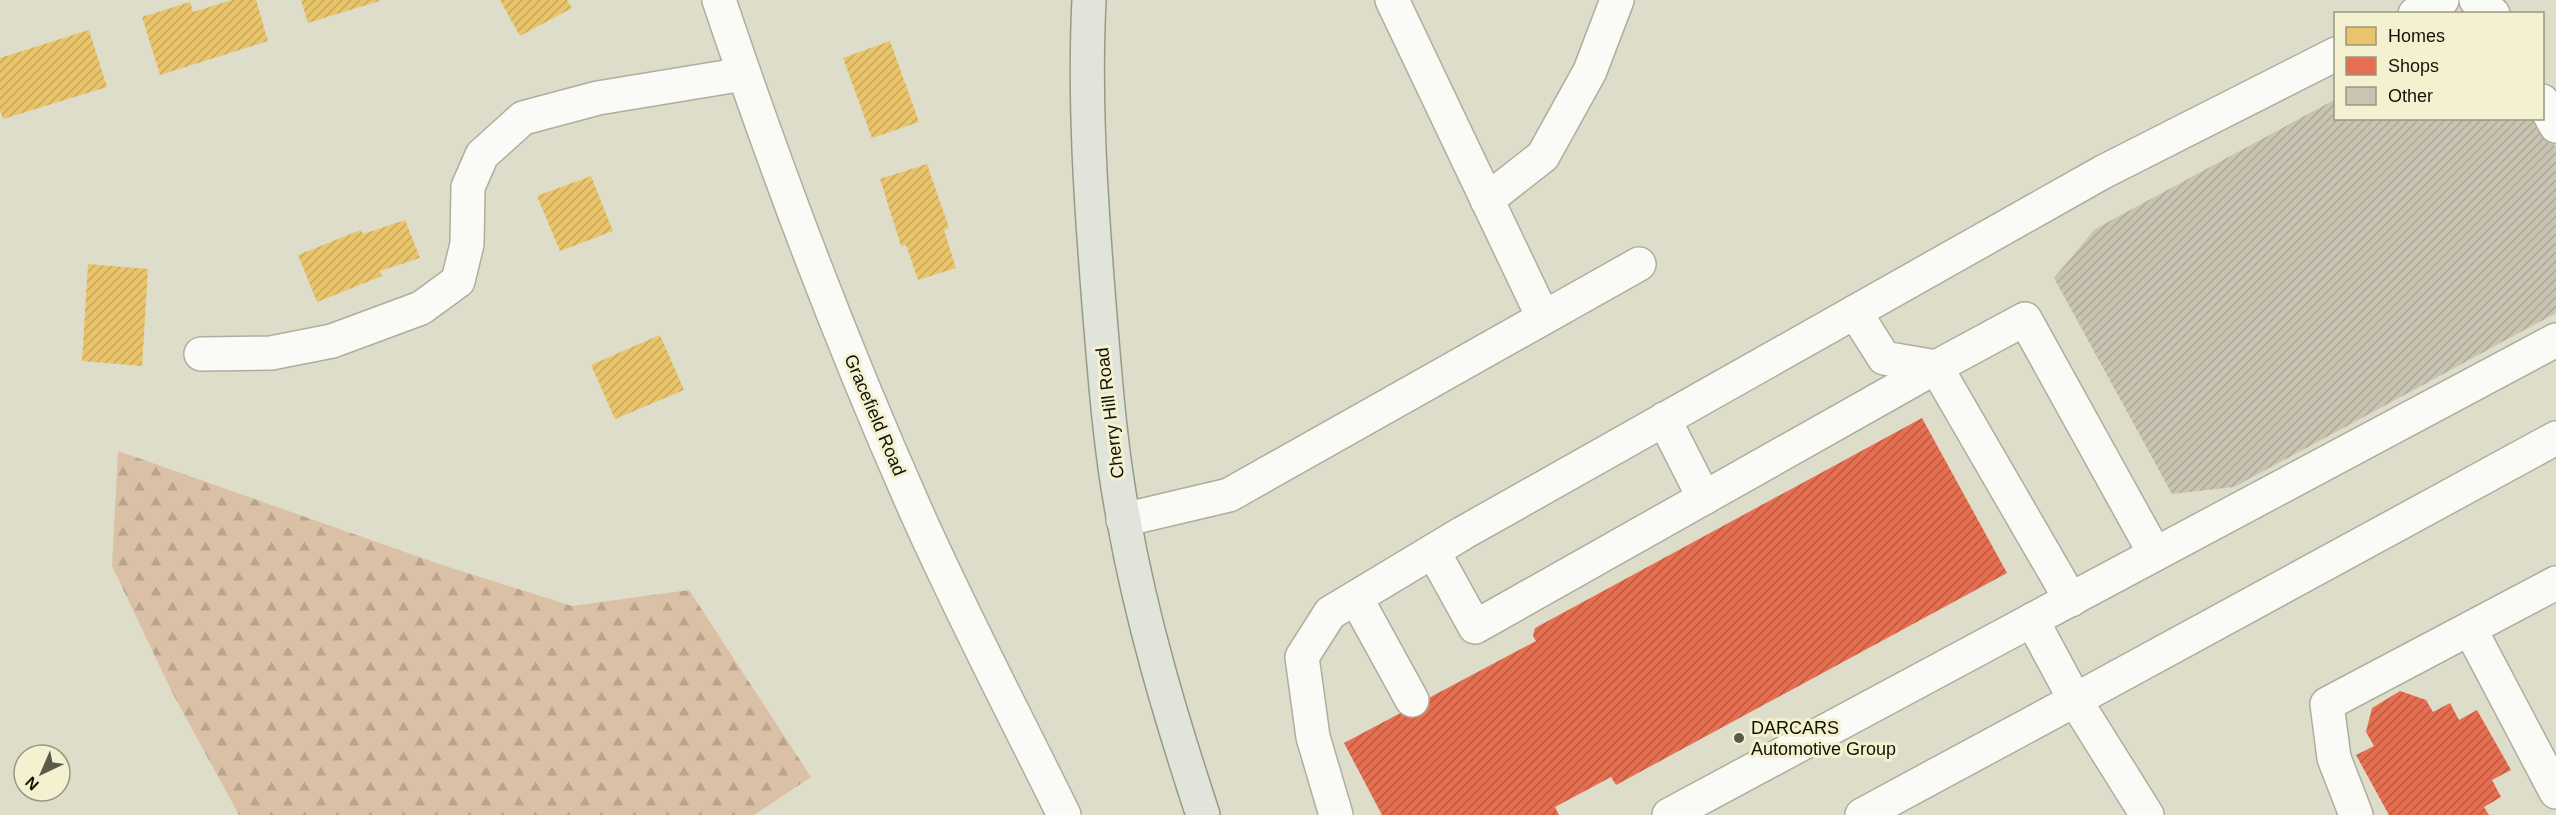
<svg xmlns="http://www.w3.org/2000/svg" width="2556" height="815" font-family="Helvetica,sans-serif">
  <defs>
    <pattern id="forest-firs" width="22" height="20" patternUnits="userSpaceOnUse" patternTransform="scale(1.5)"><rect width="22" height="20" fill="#dac0a4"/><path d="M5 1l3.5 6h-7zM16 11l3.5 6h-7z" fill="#baa48c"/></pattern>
    <pattern id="homes-hatch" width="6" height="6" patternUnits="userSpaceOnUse" patternTransform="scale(1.5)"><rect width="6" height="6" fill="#e9c46a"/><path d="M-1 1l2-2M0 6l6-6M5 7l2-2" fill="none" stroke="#c7a75a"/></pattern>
    <pattern id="shops-hatch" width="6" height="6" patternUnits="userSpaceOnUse" patternTransform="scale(1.5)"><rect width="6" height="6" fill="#e76f51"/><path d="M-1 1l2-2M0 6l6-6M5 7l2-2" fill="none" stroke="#ba5a41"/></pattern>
    <pattern id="building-hatch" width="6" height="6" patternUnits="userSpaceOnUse" patternTransform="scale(1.5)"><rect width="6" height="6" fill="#c9c4b2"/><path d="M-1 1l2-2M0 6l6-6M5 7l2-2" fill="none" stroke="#aca798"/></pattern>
  </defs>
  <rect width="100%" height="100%" fill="#deddca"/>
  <!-- forest -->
  <path fill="url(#forest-firs)" d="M118,451L439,564L572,606L689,590L811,777L754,815H239L173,694L112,566Z"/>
  <!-- homes -->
  <g fill="url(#homes-hatch)">
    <path d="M232,0H256L268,41L160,75L142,17L190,2L193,12Z"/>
    <path d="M301,0H379V1L308,23Z"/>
    <path d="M500,0H567L572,8L520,36Z"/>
    <path d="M89,30L107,87L3,119L0,110V58Z"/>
    <path d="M890,41L919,122L872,138L843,58Z"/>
    <path d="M927,164L949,228L944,230L956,268L918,280L906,245L901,246L880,179Z"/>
    <path d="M591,176L613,231L560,251L537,196Z"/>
    <path d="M405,220L420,258L380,271L382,276L317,302L298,255L361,230L363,234Z"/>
    <path d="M88,264L148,269L142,366L82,361Z"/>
    <path d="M660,335L684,390L615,419L591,365Z"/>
  </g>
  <!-- shops -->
  <g fill="url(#shops-hatch)">
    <path d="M1922,418L2007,573L1616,785L1611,777L1555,807L1559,815H1382L1344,743L1536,641L1533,636L1535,628Z"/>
    <path d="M2400,691L2426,700L2433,712L2450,703L2459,720L2477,710L2511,770L2492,780L2501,797L2484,807L2489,815H2389L2356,755L2374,746L2366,732L2372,708Z"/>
  </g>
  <!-- building -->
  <path fill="url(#building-hatch)" d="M2336,99V118H2540L2556,148V313L2234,487L2172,494L2054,278L2095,229Z"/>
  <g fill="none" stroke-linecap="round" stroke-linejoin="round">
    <!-- minor casing -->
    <g stroke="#aeae9f" stroke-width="36">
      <g id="minor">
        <path d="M719,0C777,173 841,342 915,509C961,613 1014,713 1064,815"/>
        <path d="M1392,0L1543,317"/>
        <path d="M2476,0L2493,14"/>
        <path d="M2415,14L2442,0"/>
        <path d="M2542,101L2556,126"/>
        <path d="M1487,200L1543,156L1590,71L1617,0"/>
        <path d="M1855,312L1884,358L1936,367L2025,319L2155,554"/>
        <path d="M2556,340L2032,620L2075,700L2556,438"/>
        <path d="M201,354L271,353L332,341L421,308L458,281L467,244L468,187L482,155L523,118L598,98L744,74"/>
        <path d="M1664,419L1704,498"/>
        <path d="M1123,520L1229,495L1639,264"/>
        <path d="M1433,551L1475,627L1936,367L2071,600"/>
        <path d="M1356,598L1412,700"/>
        <path d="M2470,629L2556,792"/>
        <path d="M1336,815L1313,737L1302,657L1330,613L1463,533L2103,172L2336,54"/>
        <path d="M1669,815L2032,620"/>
        <path d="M1862,815L2075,700L2147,815"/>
        <path d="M2356,815L2334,758L2327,704L2556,583"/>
      </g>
    </g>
    <!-- major casing -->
    <g stroke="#979b86" stroke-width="36">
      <path id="major" d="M1089,0C1084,101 1091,203 1099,304C1105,376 1110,450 1124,521C1142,621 1171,718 1203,815"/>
    </g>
    <!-- minor -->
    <use href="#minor" stroke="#fafaf7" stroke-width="33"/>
    <!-- major -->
    <use href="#major" stroke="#e1e4da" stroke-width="33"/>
  </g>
  <!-- markers -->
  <circle fill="#5a594b" stroke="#f3f1cf" stroke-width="2" cx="1739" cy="738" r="6"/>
  <g text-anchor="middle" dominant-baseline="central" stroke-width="6" stroke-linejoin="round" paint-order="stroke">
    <!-- street labels -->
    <g font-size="18" fill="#131207" stroke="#f3f1cf">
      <text transform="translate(1110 413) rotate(-97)">Cherry Hill Road</text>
      <text transform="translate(875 415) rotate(67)">Gracefield Road</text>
    </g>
    <!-- poi labels -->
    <g font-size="18" fill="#131207" stroke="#f3f1cf" text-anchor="start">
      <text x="1751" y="728">DARCARS<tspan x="1751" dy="21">Automotive Group</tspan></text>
    </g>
  </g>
  <!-- legend -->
  <rect x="2334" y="12" width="210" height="108" fill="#f3f1cf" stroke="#99987f" stroke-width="1.5"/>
  <rect x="2346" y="27" width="30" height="18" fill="#e9c46a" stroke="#99987f" stroke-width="1.5"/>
  <text x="2388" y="42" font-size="18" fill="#131207">Homes</text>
  <rect x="2346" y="57" width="30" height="18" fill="#e76f51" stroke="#99987f" stroke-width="1.5"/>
  <text x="2388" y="72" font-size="18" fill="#131207">Shops</text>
  <rect x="2346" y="87" width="30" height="18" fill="#c9c4b2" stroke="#99987f" stroke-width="1.5"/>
  <text x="2388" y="102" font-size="18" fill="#131207">Other</text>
  <!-- north arrow -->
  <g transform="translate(42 773) rotate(224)"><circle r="28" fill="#f3f1cf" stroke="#99987f" stroke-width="1.5"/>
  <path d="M0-4.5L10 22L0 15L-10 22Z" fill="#5a594b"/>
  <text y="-9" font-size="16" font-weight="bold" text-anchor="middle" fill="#131207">N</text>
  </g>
</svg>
